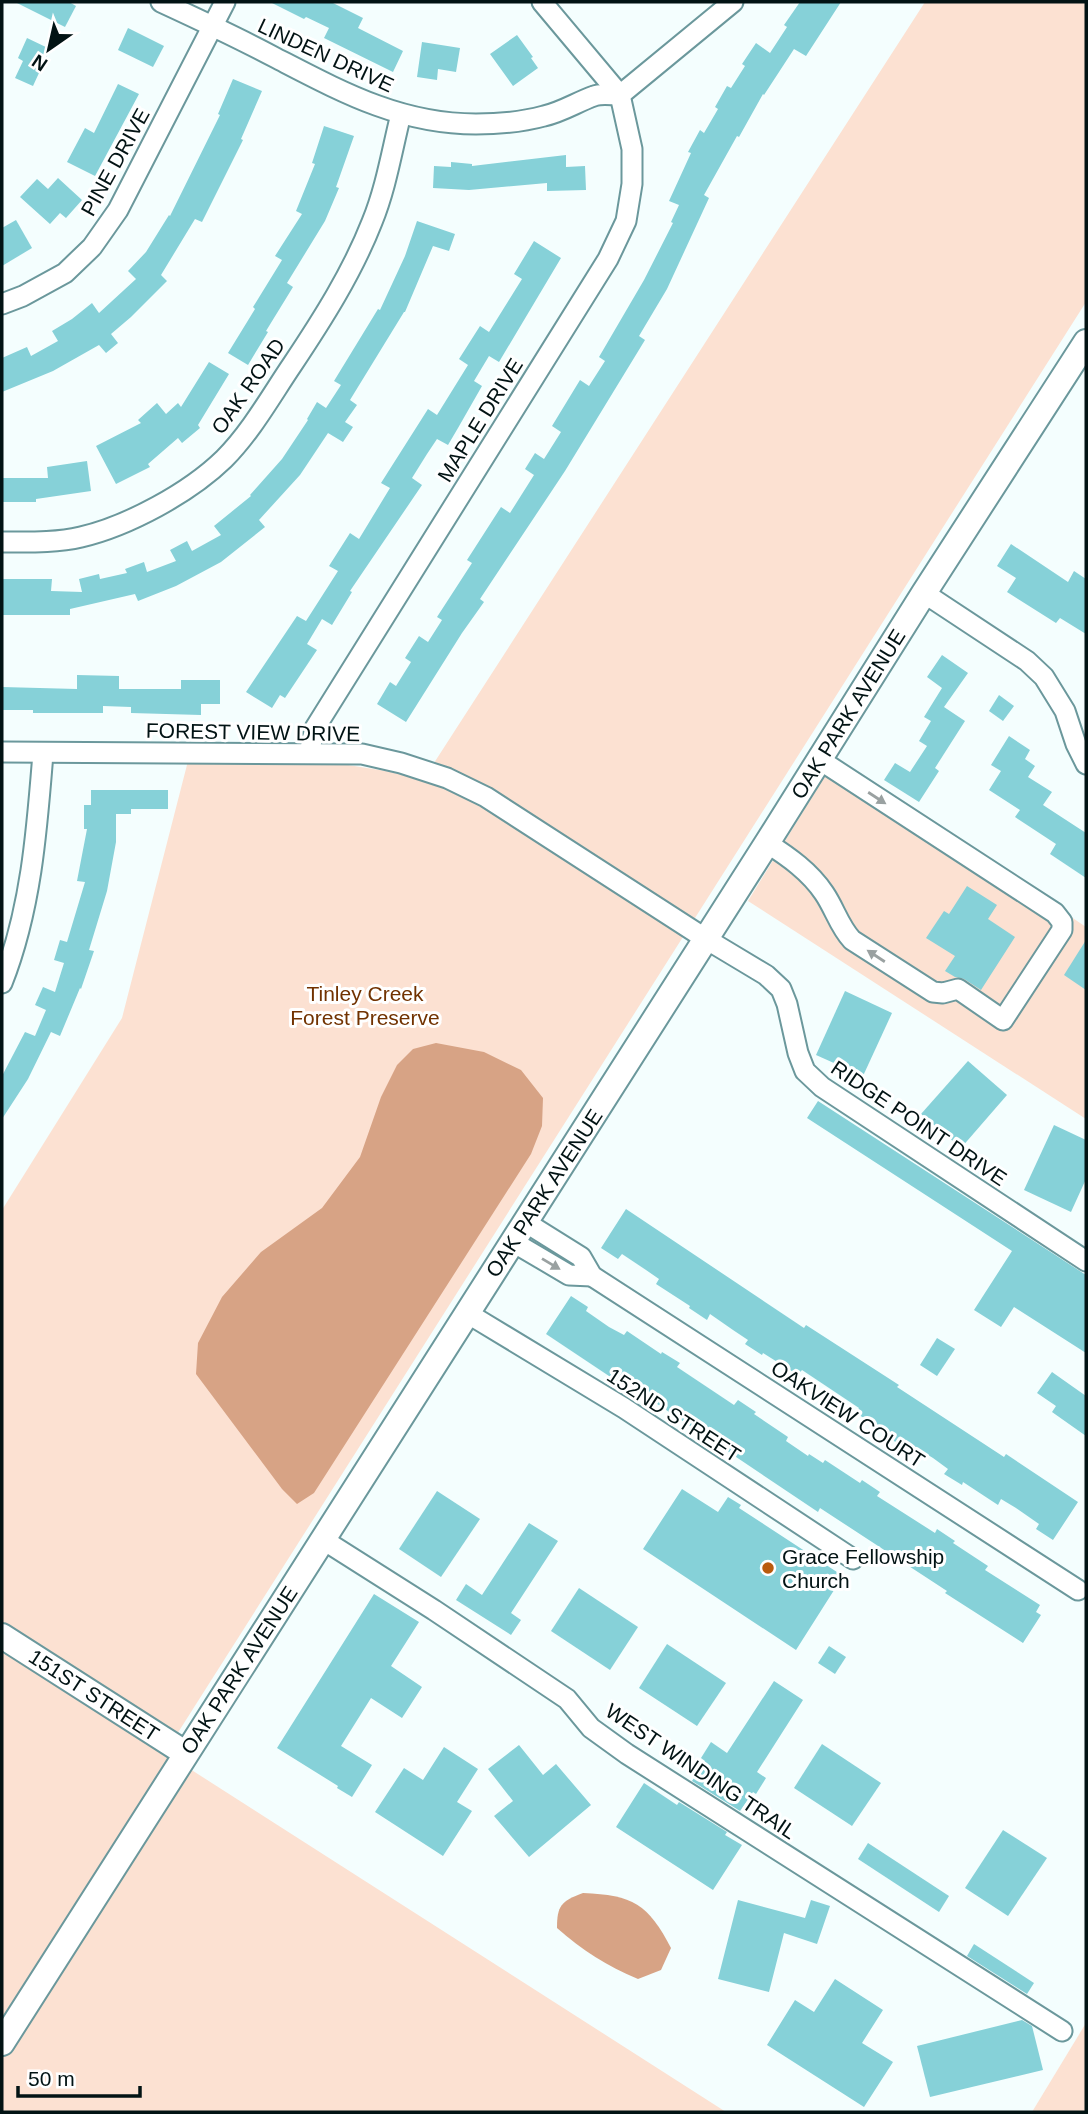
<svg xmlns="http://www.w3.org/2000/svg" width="1088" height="2114" font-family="Helvetica,sans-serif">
  <rect width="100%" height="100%" fill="#f4fefe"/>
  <!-- green -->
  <g fill="#fce1d2">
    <path d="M925,2H1086V302L165,1753L726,2112H2V1210L122,1018L188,761L348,765L386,771L423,780Z"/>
    <path d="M836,758L1086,927V1119L748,901Z"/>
    <path d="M1086,2023V2112H1032Z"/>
  </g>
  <!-- water -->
  <g fill="#d7a385">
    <path d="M436,1043L484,1052L521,1070L543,1098L542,1126L531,1154L314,1493L297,1504L282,1489L196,1374L198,1343L222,1297L261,1252L322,1208L360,1157L381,1097L397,1065L413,1049Z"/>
    <path d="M583,1893C633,1895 648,1904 671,1948L661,1970L638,1979C607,1966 582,1950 557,1928C557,1906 561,1901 583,1893Z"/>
  </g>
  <!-- building -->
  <g fill="#86d1d8">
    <path d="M15,2H69L76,6L65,27Z"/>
    <path d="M270,2H331L363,18L358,28L403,51L393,72L324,38L329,28L306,17L304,19Z"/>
    <path d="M800,2H841L806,56L794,49L764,95L763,94L739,137L737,136L704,195L709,198L667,289L639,336L645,340L565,471L480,599L484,602L462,633L406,722L377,704L390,682L396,686L411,662L405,658L419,636L428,642L442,620L437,617L472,563L467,560L501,507L510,513L534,475L525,469L535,453L544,459L561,432L552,426L580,380L589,386L605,361L599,357L644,280L673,223L671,222L679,205L669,201L691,153L688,152L700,130L704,133L718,109L715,107L727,86L731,88L745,66L742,64L756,43L770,53L787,27L784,25Z"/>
    <path d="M128,28L164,46L153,67L118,50Z"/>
    <path d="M517,35L533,57L531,58L538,68L513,86L490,54Z"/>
    <path d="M27,38L50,49L33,86L15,78L23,61L18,58Z"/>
    <path d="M422,42L460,48L456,72L438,69L437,80L417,77Z"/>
    <path d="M233,79L262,91L241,139L243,140L202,222L195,219L161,275L167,281L131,317L111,334L118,343L106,353L99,345L53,371L2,392V358L27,347L31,356L58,341L52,331L72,319L92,303L99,313L136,279L128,271L146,252L169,215L170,216L220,115L218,114Z"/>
    <path d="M118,84L139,94L95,176L67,162L85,128L94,133Z"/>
    <path d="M324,126L354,136L336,187L339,188L325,221L287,283L293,287L266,331L268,332L248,365L228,353L255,309L253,307L282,260L275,256L302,214L296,211L315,164L312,163Z"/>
    <path d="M566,155V167L585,166L586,190L547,191V183L469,190L433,188L434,166L451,167V162L472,164V166Z"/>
    <path d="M58,178L82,200L66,218L60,213L50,224L20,197L37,179L48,189Z"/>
    <path d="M16,220L32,248L2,266V228Z"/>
    <path d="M417,221L455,234L449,251L433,246L405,312H404L350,400L357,405L345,422L353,427L343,442L328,433L300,475L259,520L265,527L221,562L176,586L138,601L135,594L70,609V615H2V579H52L51,591L82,592L79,579L99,574L100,579L127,573L125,569L144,562L147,572L176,561L170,550L187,541L192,551L221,535L214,526L251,496L250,495L282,459L308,420L307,419L317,402L326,408L341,385L334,381L378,309L380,310L405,256Z"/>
    <path d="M534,241L561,258L499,362L489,356L474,381L482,386L458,428L448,445L437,439L427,454L412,478L422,485L350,591L352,592L332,625L322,619L307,644L317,650L285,698L280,695L272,708L246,692L297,616L306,621L338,571L329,566L350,533L359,539L390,488L381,483L428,409L437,415L468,365L459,359L480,326L489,332L522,279L514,274Z"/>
    <path d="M209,362L229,374L198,425L200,428L182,443L178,438L148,464L150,467L116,484L96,446L141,423L138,420L157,403L166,414L178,403L181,407Z"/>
    <path d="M87,461L91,491L36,499V502H2V478H48L47,467Z"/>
    <path d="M1011,544L1068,582L1074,571L1086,579V634L1060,618L1056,623L1007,592L1016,578L997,566Z"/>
    <path d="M942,655L968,673L944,707L965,721L935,768L939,771L919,802L884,780L895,763L910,772L927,746L919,741L931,721L924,717L942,688L927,677Z"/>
    <path d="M77,675L119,676V689H181V680H220V704H201V715L131,713V707L103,706V713H33V710H2V687L77,689Z"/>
    <path d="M999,695L1014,706L1003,721L989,711Z"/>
    <path d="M1009,736L1030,750L1025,759L1035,766L1028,777L1052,792L1043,805L1086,833V878L1050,854L1056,844L1015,817L1020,810L989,790L1001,771L991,765Z"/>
    <path d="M91,790H168V809H131V814H116V842L107,891L89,950L94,951L81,989L80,988L60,1036L51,1032L28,1079L2,1119V1076L25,1032L35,1036L46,1010L35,1005L43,987L55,992L64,963L54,960L60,940L67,942L85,882L77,881L87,829H84V805H91Z"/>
    <path d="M967,886L997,905L988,919L1015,937L981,990L964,979L955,977L945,971L955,956L926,938L944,911L949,914Z"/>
    <path d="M1086,940V990L1064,975Z"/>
    <path d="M845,991L892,1013L863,1076L816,1055Z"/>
    <path d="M968,1061L1007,1095L961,1148L921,1114Z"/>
    <path d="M818,1101L1086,1275V1353L1014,1307L1001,1327L974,1310L1012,1251L807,1118Z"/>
    <path d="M1054,1125L1086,1140V1179L1071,1212L1024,1190Z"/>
    <path d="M626,1209L804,1328L806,1325L899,1385L897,1387L1004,1457L1006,1454L1078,1502L1053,1540L1036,1529L1039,1524L1016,1508L1001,1499L998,1505L963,1482L962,1485L944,1474L948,1469L933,1458L910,1444L907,1449L889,1438L890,1435L856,1413L859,1408L802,1370L798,1375L763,1353L762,1355L745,1344L748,1340L733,1330L710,1314L707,1320L689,1308L690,1306L656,1284L659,1279L646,1270L622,1254L618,1259L601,1248Z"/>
    <path d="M571,1296L588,1307L586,1311L609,1327L624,1335L627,1331L661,1354L662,1352L680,1363L677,1367L734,1405L738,1400L756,1412L754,1414L788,1437L786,1441L808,1456L809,1454L823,1463L825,1460L860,1483L862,1480L880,1492L877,1496L935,1533L937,1529L955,1541L953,1543L988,1566L985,1570L1040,1605L1036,1612L1041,1615L1023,1643L945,1593L947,1591L820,1508L818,1512L620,1379L618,1382L546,1334Z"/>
    <path d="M937,1338L955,1349L937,1376L920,1365Z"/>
    <path d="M1052,1372L1086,1396V1436L1052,1412L1056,1406L1037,1393Z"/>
    <path d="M682,1489L718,1512L728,1497L741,1505L739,1508L843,1576L796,1650L643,1549Z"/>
    <path d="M437,1491L480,1519L441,1577L399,1549Z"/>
    <path d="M529,1523L558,1541L511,1613L521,1620L511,1635L456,1600L466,1584L482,1595Z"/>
    <path d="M579,1588L638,1627L610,1670L551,1631Z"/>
    <path d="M374,1594L419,1622L391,1666L422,1687L402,1718L371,1698L341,1746L372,1765L352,1797L337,1788L338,1786L277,1748Z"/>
    <path d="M667,1644L726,1683L697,1726L639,1688Z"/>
    <path d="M829,1646L846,1657L835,1674L818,1663Z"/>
    <path d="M774,1681L803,1700L757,1772L766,1778L756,1794L753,1792L740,1811L692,1781L705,1761L701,1758L711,1742L727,1753Z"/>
    <path d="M822,1744L881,1783L852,1826L794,1788Z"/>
    <path d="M519,1745L543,1775L556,1764L591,1805L529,1857L494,1816L513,1801L488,1769Z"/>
    <path d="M444,1747L478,1769L457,1802L472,1811L443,1856L375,1812L404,1768L423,1780Z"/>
    <path d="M644,1783L677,1805L679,1802L727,1832L725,1835L742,1845L713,1890L616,1827Z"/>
    <path d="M1003,1830L1047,1858L1008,1916L965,1888Z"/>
    <path d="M868,1843L949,1896L939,1912L858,1859Z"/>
    <path d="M738,1900L805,1918L811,1900L830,1906L817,1944L784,1933L769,1992L718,1979Z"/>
    <path d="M974,1944L1034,1983L1027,1994L967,1956Z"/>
    <path d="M835,1979L883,2010L862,2043L893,2062L864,2107L767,2045L795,2000L814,2012Z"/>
    <path d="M1022,2020L1032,2026L1043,2070L930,2097L917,2046Z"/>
  </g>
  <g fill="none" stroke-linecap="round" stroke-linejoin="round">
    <!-- minor casing -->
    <g stroke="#6b989c" stroke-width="23">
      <g id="minor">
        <path d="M161,2C200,20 239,38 276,58C342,92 400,124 476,124C499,124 522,122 544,116C562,112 577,102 594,96C601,93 612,95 620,95L733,2"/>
        <path d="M2,304L23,296L65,273L92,247L118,210L225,2"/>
        <path d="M2,542C28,542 56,543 81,537C128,526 189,493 224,459C251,432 271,396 292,365C322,320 352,273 372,222C386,188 392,150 401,114"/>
        <path d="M924,593L1027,661L1044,677L1065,711L1076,744L1086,764"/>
        <path d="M2,752L362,754L401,763L447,778L486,797L706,939L766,975L781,989L787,1004L798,1053L805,1071L822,1087L1086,1261"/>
        <path d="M309,753L315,728L608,259L626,221L632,184V149L620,95L542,2"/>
        <path d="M767,843C789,857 810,872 824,893C835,909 839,926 852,940L933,992L943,993L958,989L1003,1020L1062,930V922L1055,913L820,760"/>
        <path d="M2,983C31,910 37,830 43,753"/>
        <path d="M525,1222L581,1257L592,1276L1078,1590"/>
        <path d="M513,1242L569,1275L592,1276"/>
        <path d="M467,1313L624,1408L853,1559"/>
        <path d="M322,1539L434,1610L567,1699L591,1728L627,1754L1062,2031"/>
      </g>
    </g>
    <!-- tertiary casing -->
    <g stroke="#6b989c" stroke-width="28">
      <g id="tertiary">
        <path d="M2,1636L185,1753"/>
        <path d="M2,2043L767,843L924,593L1086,342"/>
      </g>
    </g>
    <!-- minor -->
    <use href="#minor" stroke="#fff" stroke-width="19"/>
    <!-- tertiary -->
    <use href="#tertiary" stroke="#fff" stroke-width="24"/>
  </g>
  <!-- one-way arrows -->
  <defs><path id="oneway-solid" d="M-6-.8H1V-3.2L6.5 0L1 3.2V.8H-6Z" transform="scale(1.75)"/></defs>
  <g fill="#9aa1a1">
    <use href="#oneway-solid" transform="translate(877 798) rotate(33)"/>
    <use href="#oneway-solid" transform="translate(876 956) rotate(-147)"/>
    <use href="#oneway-solid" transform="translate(551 1264) rotate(31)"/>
  </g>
  <!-- markers -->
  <circle fill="#b95b0d" stroke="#fff" stroke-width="2.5" cx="768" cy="1568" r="7"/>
  <g text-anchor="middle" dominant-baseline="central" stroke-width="6" stroke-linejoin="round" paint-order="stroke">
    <!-- street labels -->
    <g font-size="21" fill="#021314" stroke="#fff">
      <text transform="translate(326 55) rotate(25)">LINDEN DRIVE</text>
      <text transform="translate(115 162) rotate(-61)">PINE DRIVE</text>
      <text transform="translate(248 386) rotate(-55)">OAK ROAD</text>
      <text transform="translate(480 420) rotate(-58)">MAPLE DRIVE</text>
      <text transform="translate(848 714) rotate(-58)">OAK PARK AVENUE</text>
      <text transform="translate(253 732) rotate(1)">FOREST VIEW DRIVE</text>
      <text transform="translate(919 1123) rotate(34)">RIDGE POINT DRIVE</text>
      <text transform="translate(544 1193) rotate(-57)">OAK PARK AVENUE</text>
      <text transform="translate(848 1414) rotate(33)">OAKVIEW COURT</text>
      <text transform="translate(674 1415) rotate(33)">152ND STREET</text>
      <text transform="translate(239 1670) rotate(-57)">OAK PARK AVENUE</text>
      <text transform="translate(94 1695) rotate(33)">151ST STREET</text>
      <text transform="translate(701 1771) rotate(34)">WEST WINDING TRAIL</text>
    </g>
    <!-- park labels -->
    <g font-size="21" fill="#713200" stroke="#fff">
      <text x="365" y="993">Tinley Creek<tspan x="365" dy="24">Forest Preserve</tspan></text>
    </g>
    <!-- poi labels -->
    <g font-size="21" fill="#021314" stroke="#fff" text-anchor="start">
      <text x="782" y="1556">Grace Fellowship<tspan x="782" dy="24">Church</tspan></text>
    </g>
  </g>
  <!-- border -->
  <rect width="1088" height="2114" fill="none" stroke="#021314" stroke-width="7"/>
  <!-- north arrow -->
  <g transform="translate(49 49) rotate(214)" stroke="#ffffff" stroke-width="5" paint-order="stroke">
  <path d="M0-5L12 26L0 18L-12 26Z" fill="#021314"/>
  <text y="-10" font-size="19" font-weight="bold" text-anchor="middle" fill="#021314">N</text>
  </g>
  <!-- scale -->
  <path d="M18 2086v10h122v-10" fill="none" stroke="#021314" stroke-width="3.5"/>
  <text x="28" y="2086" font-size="21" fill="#021314" stroke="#ffffff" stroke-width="5" paint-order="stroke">50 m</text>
</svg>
